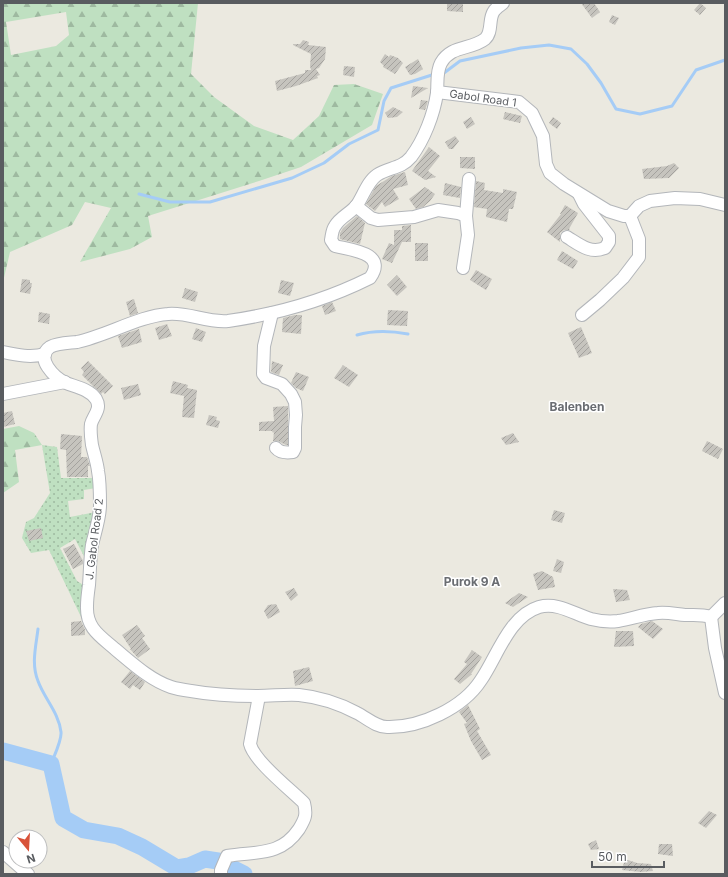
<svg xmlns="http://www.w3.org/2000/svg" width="728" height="877" font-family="Inter,sans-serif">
  <defs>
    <pattern id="grass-dots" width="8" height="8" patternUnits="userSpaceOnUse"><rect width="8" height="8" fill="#bfe0c1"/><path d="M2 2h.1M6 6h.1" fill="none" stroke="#9eb9a0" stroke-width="1.8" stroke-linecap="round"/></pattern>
    <pattern id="forest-firs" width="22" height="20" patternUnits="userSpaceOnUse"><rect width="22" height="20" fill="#bfe0c1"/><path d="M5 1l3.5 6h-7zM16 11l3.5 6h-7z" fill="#9eb9a0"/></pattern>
    <pattern id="building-hatch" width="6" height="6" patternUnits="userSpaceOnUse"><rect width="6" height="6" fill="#c6c4be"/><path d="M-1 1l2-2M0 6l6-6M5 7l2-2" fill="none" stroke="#a4a29e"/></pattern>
  </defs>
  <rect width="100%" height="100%" fill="#ebe9e0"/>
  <!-- grass -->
  <path fill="url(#grass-dots)" d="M42,445L57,447L61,478H95L96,488L84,490V499L68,501L70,517L96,512L87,562L75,539L60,548L77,581L85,586L82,619L49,550L31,553L22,538L26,522L34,518L50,493Z"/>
  <!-- forest -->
  <g fill="url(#forest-firs)" fill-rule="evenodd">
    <path d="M3,3H198L191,74L214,97L254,126L293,140L319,116L334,85L354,84L383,94L372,125L301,167L259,181L148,216L152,237L130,249L80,262L111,208L85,202L72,225L10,252L3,282ZM66,12L69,35L56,46L11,55L6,22Z"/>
    <path d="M19,426L34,433L42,445L15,450L19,482L3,493V429Z"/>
  </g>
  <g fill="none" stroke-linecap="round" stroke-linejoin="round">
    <!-- stream -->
    <g stroke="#a5ccf6" stroke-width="3">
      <path d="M440,73H444L460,61L521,48L549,45L571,49L587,64L601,83L616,109L640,114L672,106L696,70L725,60"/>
      <path d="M139,194L170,202H210L292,178L324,163L349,144L378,130L384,101L391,88L435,74"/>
      <path d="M357,335C374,330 392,331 408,334"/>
      <path d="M38,629C36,646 31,664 38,681C44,698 59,713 61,732C62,740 54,756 51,764"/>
    </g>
    <!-- river -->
    <path stroke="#a5ccf6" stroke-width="17" d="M3,751L51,764L63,818L84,830L118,836L142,847L177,868L189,866L205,859L218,861L244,874"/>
  </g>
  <!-- building -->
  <g fill="url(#building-hatch)">
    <path d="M447,3H463V12L447,11Z"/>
    <path d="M581,3H594L600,12L592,18Z"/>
    <path d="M700,3L706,8L700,15L694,10Z"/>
    <path d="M612,15L619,18L615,25L609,22Z"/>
    <path d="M303,40L309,42L308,45L326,47L325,59L319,68L316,69L320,75L317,76L318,78L296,86L277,91L275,81L305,73V70H311L310,66L311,54L293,45V44H300Z"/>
    <path d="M385,54L389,57L390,55L398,58L403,63L395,74L383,67L384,66L380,62Z"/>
    <path d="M418,59L423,69L415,74L410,75L405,67Z"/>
    <path d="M344,66L355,67L354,77L343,75Z"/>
    <path d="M413,86L428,88L411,98Z"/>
    <path d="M421,100L428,101L425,110L419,109Z"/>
    <path d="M393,107L403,112L397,117L388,118L385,113Z"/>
    <path d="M505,112L522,116L520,123L503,119Z"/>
    <path d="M471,117L475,124L467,129L463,122Z"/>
    <path d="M553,117L561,123L557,129L549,123Z"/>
    <path d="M455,136L459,141L453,149H449L445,142Z"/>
    <path d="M429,147L440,156L428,171L436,177L425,180L412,171Z"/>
    <path d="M460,157H475V169L460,168Z"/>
    <path d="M674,163L679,168L669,178L644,179L642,169L667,166Z"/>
    <path d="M405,172L408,185L393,189L399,199L385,207L382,202L375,211L366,204L376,186L392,176Z"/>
    <path d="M476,181L485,183L484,190L503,193V189L517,192L513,209H509L507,222L486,217L487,209L474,207Z"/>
    <path d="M445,183L461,187L460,198L443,195Z"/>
    <path d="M425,187L435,194L430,201L423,207L416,209L409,199Z"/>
    <path d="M565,205L578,213L569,229L570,230H564L560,233V242L547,232L561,214H560Z"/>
    <path d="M357,216L365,223L360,244L340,239V233L343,228Z"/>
    <path d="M411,225V242H402L392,263L382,259L389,243L394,245V230H402V226Z"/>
    <rect x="415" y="243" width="13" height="18"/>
    <path d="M562,251L578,261L573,269L557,260Z"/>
    <path d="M476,270L492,279L486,290L470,280Z"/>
    <path d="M397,275L407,287L397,296L387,285Z"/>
    <path d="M22,279L30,280V283H32L30,294L20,292Z"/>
    <path d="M281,280L294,283L290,296L278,293Z"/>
    <path d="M185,288L198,292L195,302L182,298Z"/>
    <path d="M134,299L138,313L130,316L126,302Z"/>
    <path d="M332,302L336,311L325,315L322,306Z"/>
    <path d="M388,310L408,311L407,326L387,325Z"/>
    <path d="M39,312L50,314L49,324L38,322Z"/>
    <path d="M295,315H302L301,334L282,332L283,318Z"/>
    <path d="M167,324L172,336L159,340L155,328Z"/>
    <path d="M581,327L592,353L579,358L568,333Z"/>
    <path d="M196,328L206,332L202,342L192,339Z"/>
    <path d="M139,329L142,342L122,348L118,336Z"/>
    <path d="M88,361L113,386L105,394L103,392L101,394L82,375L84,372L81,368Z"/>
    <path d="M272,361L283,365L279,375L271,372Z"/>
    <path d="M343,365L358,375L349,387L334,378Z"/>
    <path d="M296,372L309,377L303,391L296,388L291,383Z"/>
    <path d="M173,381L188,385L187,388L197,390L194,418L182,417L184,396L170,393Z"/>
    <path d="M138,384L141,395L124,400L121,388Z"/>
    <path d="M288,406V445H286L278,441H273L274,432L273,433L272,431H259V422L274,421L273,407Z"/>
    <path d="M12,411L15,424L3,427V413Z"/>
    <path d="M209,415L217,417L216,420L220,421L218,428L206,425Z"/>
    <path d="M513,433L519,442L506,445L501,438Z"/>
    <path d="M61,434L82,436L81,457H87L90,466H88V477H67L66,450L60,449Z"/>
    <path d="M707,441L723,449L718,459L702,451Z"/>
    <path d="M554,510L565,513L562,523L551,520Z"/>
    <path d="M41,528L43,538L29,541L26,531Z"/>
    <path d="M74,544L83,561V564L73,569L63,549Z"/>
    <path d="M557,559L564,562L561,573L553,571Z"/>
    <path d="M542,571L553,577L555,587L538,590L533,574Z"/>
    <path d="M294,588L298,595L291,601L285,592Z"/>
    <path d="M613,589L627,590L630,600L616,602Z"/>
    <path d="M519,593L528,597L513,607L505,603Z"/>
    <path d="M276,604L280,612L268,619L264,611L268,605Z"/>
    <path d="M81,621L85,630V635L71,636V622Z"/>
    <path d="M652,621L663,629L653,639L638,627L641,624Z"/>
    <path d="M137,625L145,636L142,638L150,649L138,658L130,649H131L122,635Z"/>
    <path d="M616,631H633L634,646L614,647Z"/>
    <path d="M472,650L482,657L471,674H472L460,684L454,679L467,664L464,662Z"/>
    <path d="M309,667L313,681L295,686L293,671Z"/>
    <path d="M130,671L145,682L140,690L133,685L130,689L121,682Z"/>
    <path d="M468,705L480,729L477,731L491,755L482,760L471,741L464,724L467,723L459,712Z"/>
    <path d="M709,811L717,815L706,828L698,823Z"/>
    <path d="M596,840L599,849L591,850L588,844Z"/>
    <path d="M659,844H672L673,856L658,854Z"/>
    <path d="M625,859L637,863L651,864L653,871L641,872L622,870Z"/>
  </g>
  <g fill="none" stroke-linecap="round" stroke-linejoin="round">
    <!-- minor casing -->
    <g stroke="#b3b6ba" stroke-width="14">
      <g id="minor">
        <path d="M503,3C501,5 496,8 494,11C488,19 493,32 485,39C471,50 451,45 441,63C436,72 438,83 437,93C434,114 424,140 411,157C401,169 389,167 377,175C368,181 363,196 357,205C351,213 340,217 335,226C332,230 332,235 331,240L335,246C351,250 388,253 370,278C326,300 277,314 228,321C207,323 188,312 168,314C139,316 106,336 77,342C69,343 58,343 50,347C34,358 55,378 66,383C76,387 89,389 96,399C102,409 93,416 91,424C90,431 91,438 92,445C94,454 97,462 98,471C100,481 100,494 100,505C100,518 95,532 92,545C90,558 90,572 89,585C88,592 87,599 87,606C86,628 100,636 115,649C132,663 150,680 171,687C177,689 184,690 191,691C213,695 235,696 258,696C272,696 286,694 299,695C319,697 340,704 357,713C367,718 376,727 387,727C420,728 463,708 481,680C497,657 509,616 539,607C558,602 574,614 591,619C599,621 610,622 618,621C631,619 644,614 658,613C667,612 675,614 685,615C695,615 701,614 711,617"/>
        <path d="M437,92L519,102L532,113L543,136L546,164L550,173L564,184L608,211L624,216H630L639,239V257L623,278L600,300L582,315"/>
        <path d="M356,206L371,218L378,220L414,217L438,210L458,213L466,216L468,235L463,268"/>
        <path d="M466,216L469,179"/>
        <path d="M630,216L639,206L650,201L675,198L700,199L725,205"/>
        <path d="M567,237C580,245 590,254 605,248L609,242V236L584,204L579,194"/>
        <path d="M272,313L264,346L263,374L266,378L282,384L291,394L295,402L296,415L295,427V448L293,452C286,453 280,453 276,448"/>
        <path d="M3,352C17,355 31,358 45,354"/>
        <path d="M3,394L65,382"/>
        <path d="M711,617L715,648L725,693"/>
        <path d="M711,617L725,603"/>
        <path d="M3,852L28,874"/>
        <path d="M221,874V870L227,856C256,851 280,857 299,829C305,819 307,815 304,803C291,790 254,761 250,744L259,696"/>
      </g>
    </g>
    <!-- minor -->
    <use href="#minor" stroke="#fff" stroke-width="12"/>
  </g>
  <g text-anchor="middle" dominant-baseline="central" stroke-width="3" stroke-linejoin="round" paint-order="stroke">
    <!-- street labels -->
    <g font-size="11" fill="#595c60" stroke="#fff">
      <text transform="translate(483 98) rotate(8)">Gabol Road 1</text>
      <text transform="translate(94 539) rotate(-83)">J. Gabol Road 2</text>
    </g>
    <!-- neighbourhood labels -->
    <g font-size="12" font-weight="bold" fill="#6a6d72" stroke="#fff">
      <text x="577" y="406">Balenben</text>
      <text x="472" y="581">Purok 9 A</text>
    </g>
  </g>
  <!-- border -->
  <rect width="728" height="877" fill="none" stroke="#595c60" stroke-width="8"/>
  <!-- north arrow -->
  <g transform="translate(28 849) rotate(162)"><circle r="19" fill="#ffffff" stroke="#bdbebf"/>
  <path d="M0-3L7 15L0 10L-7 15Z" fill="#d85239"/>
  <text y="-6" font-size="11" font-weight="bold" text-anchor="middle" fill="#595c60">N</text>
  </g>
  <!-- scale -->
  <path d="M592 861v6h72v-6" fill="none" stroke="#595c60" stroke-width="2"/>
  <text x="598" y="861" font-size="12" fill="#595c60" stroke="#ffffff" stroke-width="3" paint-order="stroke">50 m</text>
</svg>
